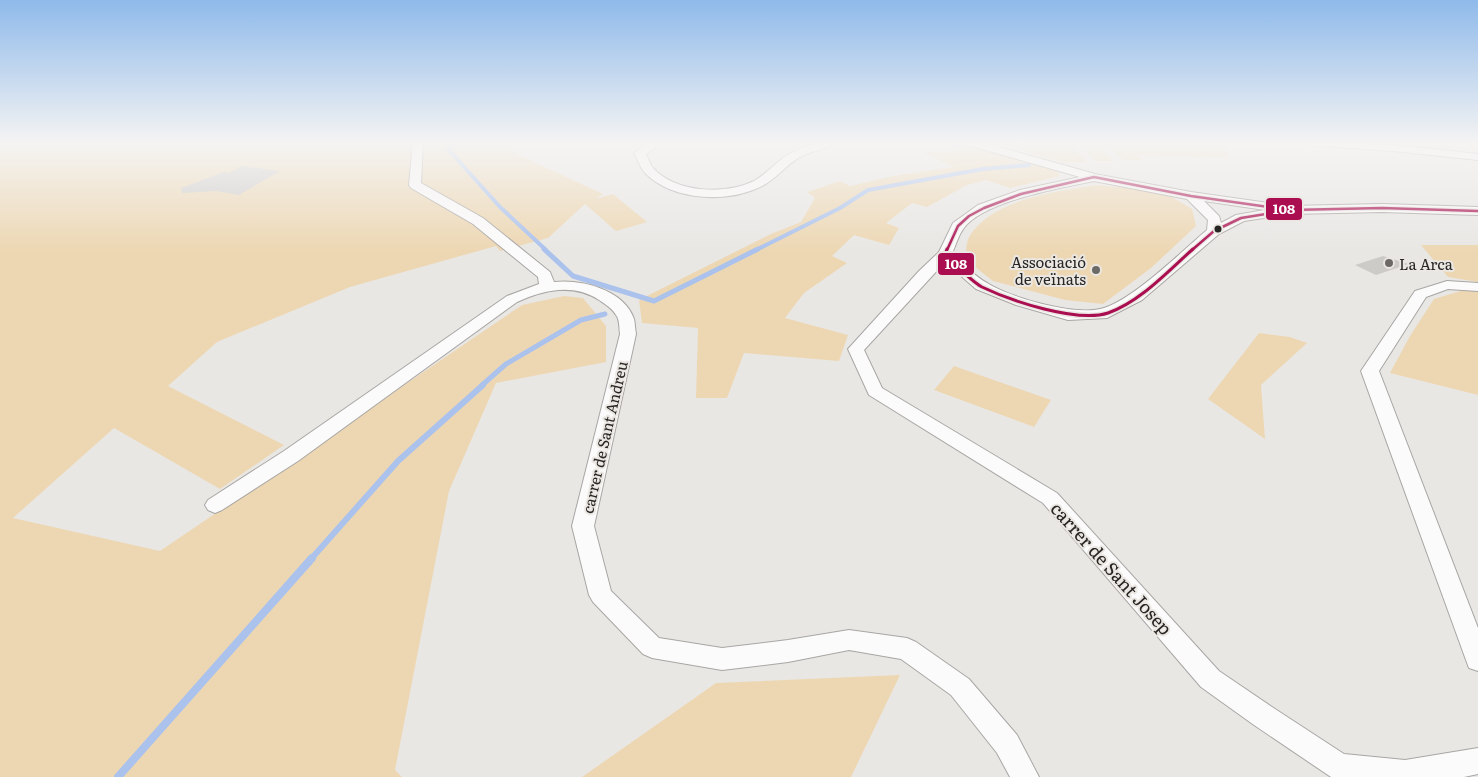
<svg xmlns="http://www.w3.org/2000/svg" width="1478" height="777" font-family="Literata,serif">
  <rect width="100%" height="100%" fill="#e9e7e4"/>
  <!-- green -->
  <g fill="#edd7b3">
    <path d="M0,142H520L504,148L603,194L595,199L613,194L647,222L616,231L585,204L548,238L500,251L496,246L350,287L217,342L168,386L284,445L220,489L114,428L13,518L160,551L522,305L564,296L583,298L606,326V362L496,383L449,491L395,770L402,777H0Z"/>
    <path d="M993,142H1223L1229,158L1136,155L1142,160H1123L1109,147H1100L1114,161H1096L1082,147L1073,148L1087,162H1068L1069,164Z"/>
    <path d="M975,146L1055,170L1060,176L1010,188L986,180L967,185L927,207L912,203L886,223L899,228L889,245L854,235L832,256L847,263L804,293L785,318L848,335L839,361L744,353L727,398H696L698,328L642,323L639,300L771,234L801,222L815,198L807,192L840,181L850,186L894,176L954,167L920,151H953Z"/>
    <path d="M1098,185L1138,189L1172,197L1192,209L1196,226L1151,268L1103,304L1065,300L993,281L966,260C966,253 966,243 969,237C991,199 1058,191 1098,185Z"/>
    <path d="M1421,245H1478V282L1448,277Z"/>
    <path d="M1464,290L1478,292V395L1390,373L1410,336L1434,299Z"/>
    <path d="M1259,333L1290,337L1307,343L1261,385L1265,439L1208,399Z"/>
    <path d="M954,366L1051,400L1034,427L934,390Z"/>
    <path d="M900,675L851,777H582L716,683Z"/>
  </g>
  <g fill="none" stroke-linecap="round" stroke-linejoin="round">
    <!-- stream-far3 -->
    <g stroke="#abc2ed" stroke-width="4">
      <path d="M454,142L448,149L500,207L546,250"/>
      <path d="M756,250L840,208L868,190L983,169L1029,165"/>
    </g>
    <!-- stream-far2 -->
    <g stroke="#abc2ed" stroke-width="5">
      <path d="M544,249L573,276L654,301L758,249"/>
      <path d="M481,386L506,364L581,320L605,314"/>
    </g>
    <!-- stream-far1 -->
    <path stroke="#abc2ed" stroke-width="6" d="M311,559L398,461L483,385"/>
    <!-- stream -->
    <path stroke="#abc2ed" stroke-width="8" d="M118,777L312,558"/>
  </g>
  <!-- building -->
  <g fill="#cccbc8">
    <path d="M242,166L280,171L239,195L216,191L182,193L181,188L224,172L229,173Z"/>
    <path d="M1383,256L1409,264L1376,275L1355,265Z"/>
  </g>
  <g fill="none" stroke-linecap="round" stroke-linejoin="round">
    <!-- street casing -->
    <g stroke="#a8a6a4" stroke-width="2">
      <g id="street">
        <path d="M413,142H423L421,183L483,218L550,272L554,282C580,279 624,289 634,319C635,323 635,329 636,334L594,526L611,591L659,638L722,648L788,640L849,630L907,638L916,642L969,679L1017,735L1039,777H1010L997,753L951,695L901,659L849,650L788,662L722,670L652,658L643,654L593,602L589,595L572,526L620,334C619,328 620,320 616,315C612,308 605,304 599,300C573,283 544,290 517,302L298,461L222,510L215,513L208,510L205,505L208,500L284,451L507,296L539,284L538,277L473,224L411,188L409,185Z"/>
        <path d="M649,142H662L646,154C648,158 650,164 653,168C676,193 725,195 754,181C763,176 770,169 778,162C795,148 813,142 834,142C826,150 810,151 800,157C785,165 776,180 760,187C727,203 673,201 645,173C640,167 638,160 634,153Z"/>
        <path d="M963,142H981L1095,174L1191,192L1290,206L1382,204L1478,207V215L1382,212L1290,214L1244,221L1219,234L1142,300L1107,318L1068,320L1016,305L976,289L945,262L864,350L882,388L1057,493L1219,671L1272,707L1344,754L1405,760L1478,748V774L1464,777H1331L1254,725L1201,687L1043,503L869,395L848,349L919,271L939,252L953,223L978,205L1020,190L1080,177L964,144ZM1094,181L1187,199L1208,220L1207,230C1181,252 1135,298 1104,308C1076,317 1012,298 987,283C974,276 963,263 952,253C956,246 958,235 964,228C984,201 1061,188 1094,181ZM1204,201L1265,210L1236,215L1221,223L1219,216Z"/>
        <path d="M1302,142C1361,142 1419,147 1478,154V160L1393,151L1307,145Z"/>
        <path d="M1447,281L1478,283V291L1448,289L1426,297L1379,371L1478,628V671L1469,668L1466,660L1361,371L1415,291Z"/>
      </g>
    </g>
    <!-- street -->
    <use href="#street" fill="#fcfbfb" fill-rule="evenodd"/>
    <!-- bus-1-far1 casing -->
    <g stroke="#ebe7e2" stroke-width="5">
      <g id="bus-1-far1">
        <path d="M1290,210L1382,208L1478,211"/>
        <path d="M947,250L958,226L969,216L984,208L1021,194L1094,177L1191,196L1290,210L1241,218L1214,231L1192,250"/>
      </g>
    </g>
    <!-- bus-1 casing -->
    <g stroke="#ebe7e2" stroke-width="6">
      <path id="bus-1" d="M947,249L945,254C956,264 969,280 982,287C1011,301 1077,323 1108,313C1140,302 1168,271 1193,249"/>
    </g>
    <!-- bus-1-far1 -->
    <use href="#bus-1-far1" stroke="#aa0e51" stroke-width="2.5"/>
    <!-- bus-1 -->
    <use href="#bus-1" stroke="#aa0e51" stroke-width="3"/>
  </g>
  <!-- sky -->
  <linearGradient id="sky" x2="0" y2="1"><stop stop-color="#8fbaea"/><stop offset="0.57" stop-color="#f5f4f3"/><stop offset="1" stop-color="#f5f4f3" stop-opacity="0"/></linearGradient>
  <rect width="1478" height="251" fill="url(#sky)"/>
  <!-- markers -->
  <circle fill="#282624" stroke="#ebe7e2" stroke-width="2" cx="1218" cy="229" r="4.5"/>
  <g fill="#6c6a67" stroke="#ebe7e2" stroke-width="2">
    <circle cx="1389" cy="263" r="5"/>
    <circle cx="1096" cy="270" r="5"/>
  </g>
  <g text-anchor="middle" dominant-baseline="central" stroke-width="4" stroke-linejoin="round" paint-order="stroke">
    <!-- poi labels -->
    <g font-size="15" fill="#282624" stroke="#ebe7e2" text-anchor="end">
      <text x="1086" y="261">Associació<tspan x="1086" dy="17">de veïnats</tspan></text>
      <text x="1399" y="263" text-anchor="start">La Arca</text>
    </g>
    <!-- street labels -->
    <g font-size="15" fill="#282624" stroke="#ebe7e2">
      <text transform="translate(604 437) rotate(-77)">carrer de Sant Andreu</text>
    </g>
    <!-- near-street labels -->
    <g font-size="18" fill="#282624" stroke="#ebe7e2">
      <text transform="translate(1112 568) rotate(48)">carrer de Sant Josep</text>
    </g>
  </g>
  <g stroke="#ebe7e2" stroke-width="2">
    <rect x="1265" y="197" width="38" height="24" rx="5" fill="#aa0e51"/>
    <rect x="937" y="252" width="38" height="24" rx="5" fill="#aa0e51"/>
  </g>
  <g font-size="14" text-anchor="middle" font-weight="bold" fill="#fff">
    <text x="1284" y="214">108</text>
    <text x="956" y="269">108</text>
  </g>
</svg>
